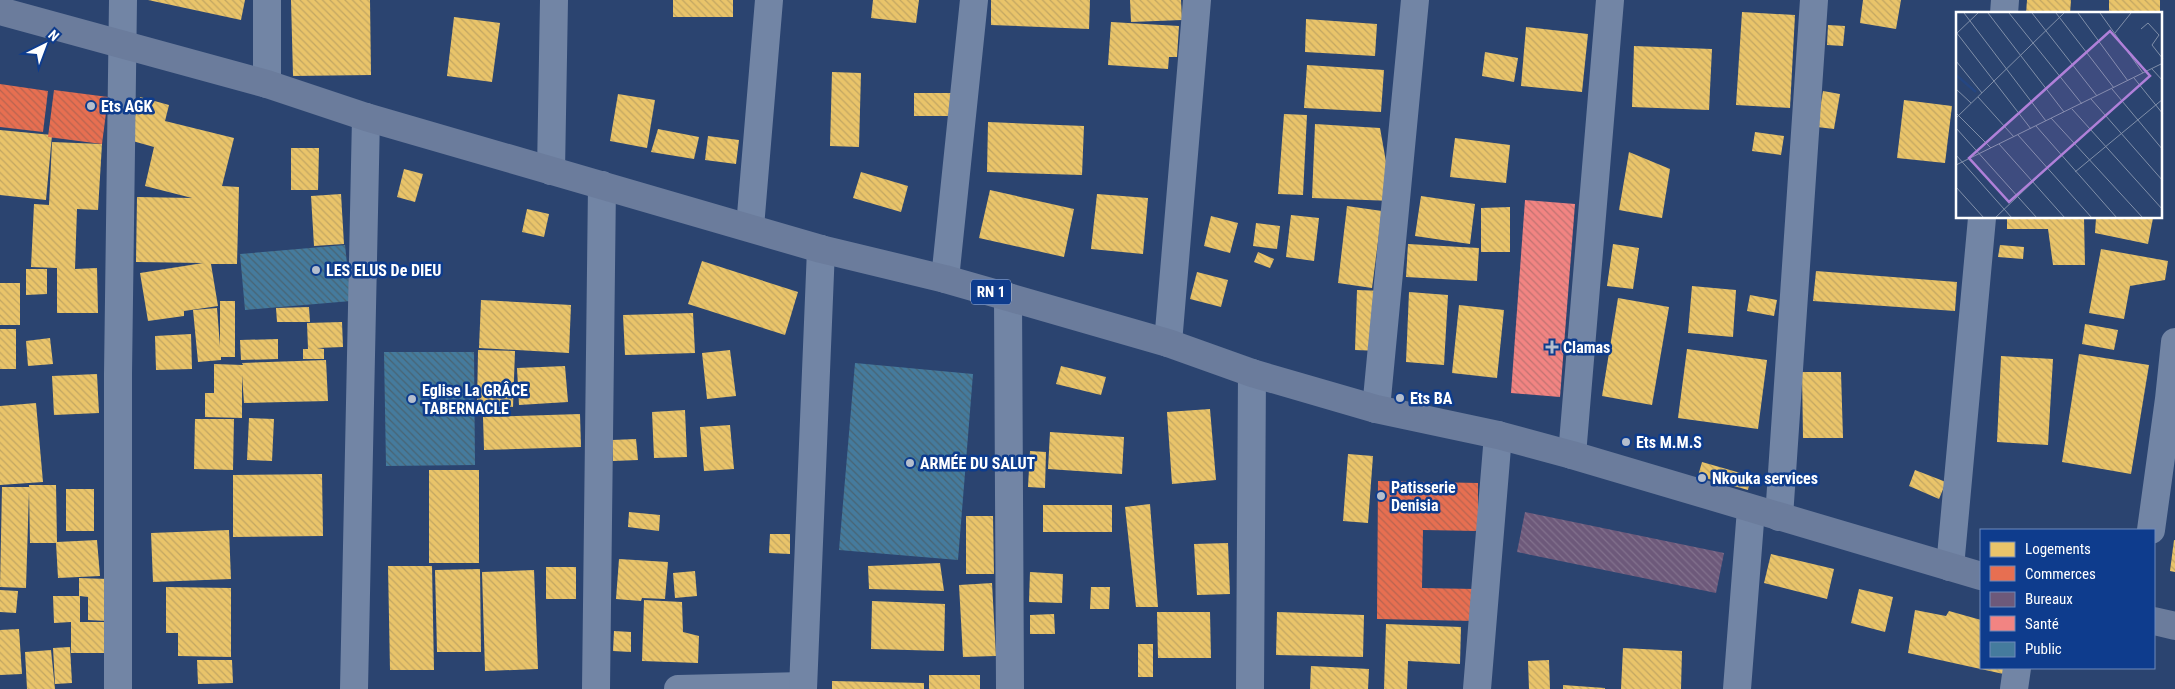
<svg xmlns="http://www.w3.org/2000/svg" width="2175" height="689" font-family="'Roboto Condensed',sans-serif">
  <defs>
    <pattern id="homes-back-hatch" width="6" height="6" patternUnits="userSpaceOnUse" patternTransform="scale(1.25)"><rect width="6" height="6" fill="#e9c46a"/><path d="M-1 5l2 2M0 0l6 6M5-1l2 2" fill="none" stroke="#c2a662"/></pattern>
    <pattern id="shops-back-hatch" width="6" height="6" patternUnits="userSpaceOnUse" patternTransform="scale(1.25)"><rect width="6" height="6" fill="#e76f51"/><path d="M-1 5l2 2M0 0l6 6M5-1l2 2" fill="none" stroke="#b86450"/></pattern>
    <pattern id="offices-back-hatch" width="6" height="6" patternUnits="userSpaceOnUse" patternTransform="scale(1.25)"><rect width="6" height="6" fill="#6d597a"/><path d="M-1 5l2 2M0 0l6 6M5-1l2 2" fill="none" stroke="#83728e"/></pattern>
    <pattern id="health-back-hatch" width="6" height="6" patternUnits="userSpaceOnUse" patternTransform="scale(1.25)"><rect width="6" height="6" fill="#f28482"/><path d="M-1 5l2 2M0 0l6 6M5-1l2 2" fill="none" stroke="#c07372"/></pattern>
    <pattern id="public-back-hatch" width="6" height="6" patternUnits="userSpaceOnUse" patternTransform="scale(1.25)"><rect width="6" height="6" fill="#457b9d"/><path d="M-1 5l2 2M0 0l6 6M5-1l2 2" fill="none" stroke="#486474"/></pattern>
  </defs>
  <rect width="100%" height="100%" fill="#2b4470"/>
  <!-- homes -->
  <g fill="url(#homes-back-hatch)">
    <path d="M148,0H245L241,20Z"/>
    <path d="M291,0H370L371,75L293,76Z"/>
    <rect x="673" y="0" width="60" height="17"/>
    <path d="M873,0H919L916,23L871,18Z"/>
    <path d="M991,0H1090L1089,29L991,25Z"/>
    <path d="M1130,0H1181L1182,20L1131,22Z"/>
    <path d="M1863,0H1901L1896,29L1860,23Z"/>
    <path d="M2027,0H2071L2070,14H2026Z"/>
    <rect x="2109" y="0" width="51" height="14"/>
    <path d="M1742,12L1795,15L1790,108L1736,105Z"/>
    <path d="M454,17L500,23L492,82L447,76Z"/>
    <path d="M1306,19L1377,24L1375,56L1305,52Z"/>
    <path d="M1111,22L1179,26L1177,57H1169L1168,69L1108,65Z"/>
    <path d="M1828,25L1845,26L1843,46L1827,45Z"/>
    <path d="M1526,27L1588,34L1582,92L1521,86Z"/>
    <path d="M1634,46L1712,49L1709,110L1632,107Z"/>
    <path d="M1485,52L1518,58L1514,82L1482,76Z"/>
    <path d="M1307,65L1384,70L1381,112L1304,108Z"/>
    <path d="M832,72L861,73L859,147L830,146Z"/>
    <path d="M1823,91L1840,94L1834,129L1817,127Z"/>
    <rect x="914" y="93" width="37" height="23"/>
    <path d="M618,94L655,100L647,148L610,141Z"/>
    <path d="M140,97L169,105L165,121L234,138L222,186L239,187L237,264H211L218,306L184,311V316L148,321L140,273L203,263L136,262L137,197L192,198L145,186L154,147L129,140Z"/>
    <path d="M1904,100L1952,106L1945,163L1897,158Z"/>
    <path d="M1284,114L1307,115L1303,195L1278,194Z"/>
    <path d="M988,122L1084,126L1082,175L987,172Z"/>
    <path d="M1315,124L1380,128L1393,201L1312,198Z"/>
    <path d="M658,129L699,137L694,159L651,152Z"/>
    <path d="M0,130L52,135L46,200L0,195Z"/>
    <path d="M1755,132L1784,136L1781,155L1752,151Z"/>
    <path d="M708,136L739,140L736,164L705,160Z"/>
    <path d="M1455,138L1510,145L1506,183L1450,177Z"/>
    <path d="M52,142L102,144L98,210L77,209L75,269L97,268L98,313H57V268L31,267L34,204L49,205Z"/>
    <path d="M291,148H319L318,190H291Z"/>
    <path d="M1629,152L1670,169L1662,218L1619,210Z"/>
    <path d="M404,169L423,174L415,202L397,197Z"/>
    <path d="M861,172L908,186L901,212L853,198Z"/>
    <path d="M990,190L1074,209L1064,257L979,238Z"/>
    <path d="M341,194L344,244L314,246L311,196Z"/>
    <path d="M1097,194L1148,198L1143,254L1091,249Z"/>
    <path d="M1421,196L1475,204L1470,244L1415,236Z"/>
    <path d="M1347,206L1382,211L1372,288L1338,283Z"/>
    <path d="M1510,207V252H1481V208Z"/>
    <path d="M527,209L549,214L544,237L522,232Z"/>
    <path d="M1291,215L1319,218L1314,261L1286,257Z"/>
    <path d="M1211,216L1238,223L1230,253L1204,246Z"/>
    <path d="M2007,218H2084L2085,265H2053L2048,229H2007Z"/>
    <path d="M2096,218H2153L2148,244L2095,233Z"/>
    <path d="M1256,223L1280,226L1277,249L1253,246Z"/>
    <path d="M1408,244L1479,248L1477,281L1406,277Z"/>
    <path d="M1613,244L1639,248L1633,289L1607,286Z"/>
    <path d="M2000,245L2024,247L2023,259L1998,257Z"/>
    <path d="M2101,249L2168,261L2165,280L2130,286L2124,319L2089,313Z"/>
    <path d="M1258,252L1274,259L1270,268L1254,262Z"/>
    <path d="M702,261L798,292L785,335L688,304Z"/>
    <path d="M26,269H47V294L26,295Z"/>
    <path d="M1816,271L1957,282L1955,311L1813,301Z"/>
    <path d="M1197,272L1228,280L1221,307L1190,299Z"/>
    <rect x="0" y="283" width="20" height="42"/>
    <path d="M1692,286L1736,290L1733,337L1688,333Z"/>
    <path d="M1357,290L1384,291L1381,351L1355,350Z"/>
    <path d="M1409,292L1448,295L1444,365L1406,362Z"/>
    <path d="M1750,295L1777,300L1774,316L1747,311Z"/>
    <path d="M1618,298L1669,307L1652,405L1602,396Z"/>
    <path d="M481,300L571,305L569,353L479,348Z"/>
    <path d="M220,301H235V357H221V360L198,362L193,310L217,308L220,346Z"/>
    <path d="M1459,305L1504,310L1497,378L1452,373Z"/>
    <path d="M309,307L310,322H277L276,308Z"/>
    <path d="M693,313L695,353L625,355L623,315Z"/>
    <path d="M342,322L343,347L317,348L324,349V359H303V349H308L307,323Z"/>
    <path d="M2085,324L2118,330L2114,350L2082,344Z"/>
    <rect x="0" y="329" width="16" height="40"/>
    <path d="M191,334L192,369L156,370L155,336Z"/>
    <path d="M50,338L53,364L28,366L26,341Z"/>
    <path d="M278,339V359L241,360L240,340Z"/>
    <path d="M1687,349L1767,360L1758,429L1678,418Z"/>
    <path d="M478,350L515,351L513,407L477,406Z"/>
    <path d="M730,350L736,396L707,399L702,353Z"/>
    <path d="M2079,354L2149,365L2131,474L2062,462Z"/>
    <path d="M2001,356L2053,359L2048,445L1997,442Z"/>
    <path d="M326,360L328,401L244,403L242,375V418L205,417V393H214V364L243,365L242,363Z"/>
    <path d="M565,366L568,402L519,405L517,368Z"/>
    <path d="M1061,366L1106,377L1101,395L1056,384Z"/>
    <path d="M1802,372H1841L1843,438H1803Z"/>
    <path d="M97,374L99,413L54,415L52,376Z"/>
    <path d="M36,403L43,482L0,485V406Z"/>
    <path d="M1210,409L1216,480L1172,484L1167,412Z"/>
    <path d="M685,410L687,457L654,458L652,412Z"/>
    <path d="M580,414L581,447L484,450L483,417Z"/>
    <path d="M249,418L274,419L272,461L247,460Z"/>
    <path d="M195,419H234L233,470L194,469Z"/>
    <path d="M730,425L734,469L704,471L700,427Z"/>
    <path d="M1050,432L1124,437L1122,474L1048,469Z"/>
    <path d="M636,439L638,460L613,461L612,440Z"/>
    <path d="M1030,451L1046,452L1045,488L1028,487Z"/>
    <path d="M1348,454L1373,456L1368,523L1343,521Z"/>
    <path d="M1702,462L1751,476L1748,490L1698,476Z"/>
    <rect x="429" y="470" width="50" height="93"/>
    <path d="M1915,470L1946,482L1939,499L1909,486Z"/>
    <path d="M322,474L323,536L233,537V475Z"/>
    <path d="M29,485H56L57,542L97,540L100,576L58,578L56,543H30L29,491L26,588L0,587L2,487H29Z"/>
    <rect x="66" y="489" width="28" height="42"/>
    <path d="M1150,504L1158,607H1136L1125,507Z"/>
    <rect x="1043" y="505" width="69" height="27"/>
    <path d="M629,512L660,515L659,531L628,527Z"/>
    <path d="M966,516H993L994,574H966Z"/>
    <path d="M229,530L231,579L153,582L151,533Z"/>
    <path d="M770,534H790V554L769,553Z"/>
    <path d="M2174,540H2175V572L2170,571Z"/>
    <path d="M1228,543L1230,594L1197,595L1194,544Z"/>
    <path d="M1771,554L1834,569L1827,599L1764,583Z"/>
    <path d="M619,559L668,562L665,599L642,598L641,601L616,599Z"/>
    <path d="M940,563L944,591L869,589L868,566Z"/>
    <path d="M388,566H432L434,670H390Z"/>
    <rect x="546" y="567" width="30" height="32"/>
    <path d="M480,569L481,652H437L435,570Z"/>
    <path d="M534,570L538,669L485,671L482,572Z"/>
    <path d="M695,571L697,596L675,598L673,573Z"/>
    <path d="M1030,572L1063,574L1062,603L1029,602Z"/>
    <path d="M79,578L108,579L107,621L88,620V597L80,596V622H108V653H71V622L54,623L53,596H79Z"/>
    <path d="M992,583L996,656L963,657L959,585Z"/>
    <path d="M166,587L231,588V657L178,656V633H166Z"/>
    <path d="M1091,587H1110L1109,609H1090Z"/>
    <path d="M1859,589L1893,597L1885,632L1851,623Z"/>
    <path d="M0,590L18,591L16,613L0,612Z"/>
    <path d="M644,600L682,602L683,632L699,636L698,663L642,661Z"/>
    <path d="M872,601L945,604L944,651L871,649Z"/>
    <path d="M1915,610L1946,616L1949,611L1981,620V668H2008V675L1908,653Z"/>
    <path d="M1157,612H1210L1211,658H1158Z"/>
    <path d="M1277,612L1364,615L1363,657L1276,655Z"/>
    <path d="M1054,614L1055,634H1030V615Z"/>
    <path d="M1386,624L1461,627L1460,664L1408,661L1407,689H1384Z"/>
    <path d="M19,629L22,674L0,675V630Z"/>
    <path d="M614,631L631,632V652L613,651Z"/>
    <rect x="1138" y="644" width="15" height="33"/>
    <path d="M70,647L72,683L55,684L53,648Z"/>
    <path d="M1623,648L1682,651L1681,689H1621Z"/>
    <path d="M51,650L55,689H27L25,652Z"/>
    <path d="M197,660H232L233,683L198,684Z"/>
    <path d="M1549,660L1550,689H1529L1528,661Z"/>
    <path d="M1311,666L1369,669L1368,689H1310Z"/>
    <rect x="929" y="675" width="51" height="14"/>
    <path d="M832,681L924,683V689H832Z"/>
    <path d="M1563,685L1605,688V689H1563Z"/>
  </g>
  <!-- shops -->
  <g fill="url(#shops-back-hatch)">
    <path d="M0,84L48,91L43,132L0,127Z"/>
    <path d="M54,90L108,97L102,144L48,137Z"/>
    <path d="M1378,481L1478,483V531L1423,530L1422,588L1475,589V621L1377,619Z"/>
  </g>
  <!-- offices -->
  <path fill="url(#offices-back-hatch)" d="M1525,512L1724,553L1716,593L1517,552Z"/>
  <!-- health -->
  <path fill="url(#health-back-hatch)" d="M1525,200L1575,204L1560,397L1511,393Z"/>
  <!-- public -->
  <g fill="url(#public-back-hatch)">
    <path d="M345,245L351,301L245,310L240,254Z"/>
    <path d="M384,352H474L475,465L386,466Z"/>
    <path d="M855,363L973,374L958,560L839,550Z"/>
  </g>
  <g fill="none" stroke-linecap="round" stroke-linejoin="round">
    <!-- minor -->
    <g stroke="#7285a5" stroke-width="28">
      <path d="M267,0V84"/>
      <path d="M2004,14L2005,0"/>
      <path d="M551,171L554,0"/>
      <path d="M750,227L769,0"/>
      <path d="M945,279L974,0"/>
      <path d="M1008,297L1010,689"/>
      <path d="M1168,343L1197,0"/>
      <path d="M1376,409L1415,0"/>
      <path d="M1572,455L1610,0"/>
      <path d="M1779,517L1814,0"/>
      <path d="M2151,530L2169,399L2175,342"/>
      <path d="M1950,567L1982,218"/>
      <path d="M118,689V374L123,0"/>
      <path d="M354,689L366,117"/>
      <path d="M596,689L602,185"/>
      <path d="M678,689L803,686"/>
      <path d="M803,689L821,249"/>
      <path d="M1250,689L1252,373"/>
      <path d="M1477,689L1498,435"/>
      <path d="M1737,689L1751,509"/>
      <path d="M2014,689L2017,668"/>
    </g>
    <!-- highway -->
    <g stroke="#6b7c9c" stroke-width="28">
      <path d="M0,11L267,84L366,117L821,249L945,279L1008,297L1168,343L1252,373L1376,409L1498,435L1572,455L1981,576"/>
      <path d="M2154,621L2175,626"/>
    </g>
  </g>
  <!-- markers -->
  <g fill="#b5becd" stroke="#0e3c8d" stroke-width="2">
    <circle cx="91" cy="106" r="5"/>
    <circle cx="316" cy="270" r="5"/>
    <path d="M1549.5 339.5h5v5h5v5h-5v5h-5v-5h-5v-5h5z"/>
    <circle cx="1400" cy="398" r="5"/>
    <circle cx="412" cy="399" r="5"/>
    <circle cx="1626" cy="442" r="5"/>
    <circle cx="910" cy="463" r="5"/>
    <circle cx="1702" cy="478" r="5"/>
    <circle cx="1381" cy="496" r="5"/>
  </g>
  <g text-anchor="middle" dominant-baseline="central" stroke-width="5" stroke-linejoin="round" paint-order="stroke">
    <!-- shield labels -->
    <rect fill="#0e3c8d" stroke="#b7c4dd" stroke-width="1" x="971" y="279.5" width="40" height="25" rx="4"/>
    <g font-size="15" font-weight="bold" fill="#fff">
      <text x="991" y="292">RN 1</text>
    </g>
    <!-- poi labels -->
    <g font-size="16" font-weight="bold" fill="#fff" stroke="#0e3c8d" text-anchor="start">
      <text x="101" y="106">Ets AGK</text>
      <text x="326" y="270">LES ELUS De DIEU</text>
      <text x="1563" y="347">Clamas</text>
      <text x="422" y="390">Eglise La GRÂCE<tspan x="422" dy="18">TABERNACLE</tspan></text>
      <text x="1410" y="398">Ets BA</text>
      <text x="1636" y="442">Ets M.M.S</text>
      <text x="920" y="463">ARMÉE DU SALUT</text>
      <text x="1712" y="478">Nkouka services</text>
      <text x="1391" y="487">Patisserie<tspan x="1391" dy="18">Denisia</tspan></text>
    </g>
  </g>
  <!-- overview -->
  <g transform="translate(1956 12)">
    <rect width="206" height="206" fill="#2b4470"/>
    <path fill="none" stroke="#254681" stroke-width="2.5" d="M0,63L20,80"/>
    <path fill="none" stroke="#808fa9" stroke-width="1" d="M8,1L90,109M32,1L108,100M53,1L126,92M76,1L141,84M100,1L158,76M122,1L172,69M144,1L187,61M185,17L192,11L203,23L196,33L207,47M0,20L75,117M159,21L175,1M0,22L22,1M0,49L26,81M196,57L207,69M178,66L207,102M0,77L15,91M156,77L207,138M22,85L58,125M135,87L207,169M116,97L207,198M0,101L35,136M0,106L108,1M95,106L187,206M80,114L161,206M0,116L81,206M62,123L136,206M43,132L109,206M0,143L56,206M0,153L207,51M119,160L207,87M0,175L28,206M39,206L105,143"/>
    <path fill="#b080d9" fill-opacity="0.15" stroke="#b080d9" stroke-width="2.5" d="M154,19L194,64L53,190L13,146Z"/>
    <rect width="206" height="206" fill="none" stroke="#fff" stroke-width="2.5"/>
  </g>
  <!-- legend -->
  <rect x="1980" y="529" width="175" height="140" fill="#0e3c8d" stroke="#6e8abb"/>
  <rect x="1990" y="542" width="25" height="15" fill="#e9c46a" stroke="#6e8abb"/>
  <text x="2025" y="554" font-size="15" fill="#ffffff">Logements</text>
  <rect x="1990" y="566" width="25" height="15" fill="#e76f51" stroke="#6e8abb"/>
  <text x="2025" y="579" font-size="15" fill="#ffffff">Commerces</text>
  <rect x="1990" y="592" width="25" height="15" fill="#6d597a" stroke="#6e8abb"/>
  <text x="2025" y="604" font-size="15" fill="#ffffff">Bureaux</text>
  <rect x="1990" y="616" width="25" height="15" fill="#f28482" stroke="#6e8abb"/>
  <text x="2025" y="629" font-size="15" fill="#ffffff">Santé</text>
  <rect x="1990" y="642" width="25" height="15" fill="#457b9d" stroke="#6e8abb"/>
  <text x="2025" y="654" font-size="15" fill="#ffffff">Public</text>
  <!-- north arrow -->
  <g transform="translate(45 45) rotate(42)" stroke="#0e3c8d" stroke-width="4" paint-order="stroke">
  <path d="M0-4L9 19L0 12L-9 19Z" fill="#ffffff"/>
  <text y="-8" font-size="14" font-weight="bold" text-anchor="middle" fill="#ffffff">N</text>
  </g>
</svg>
